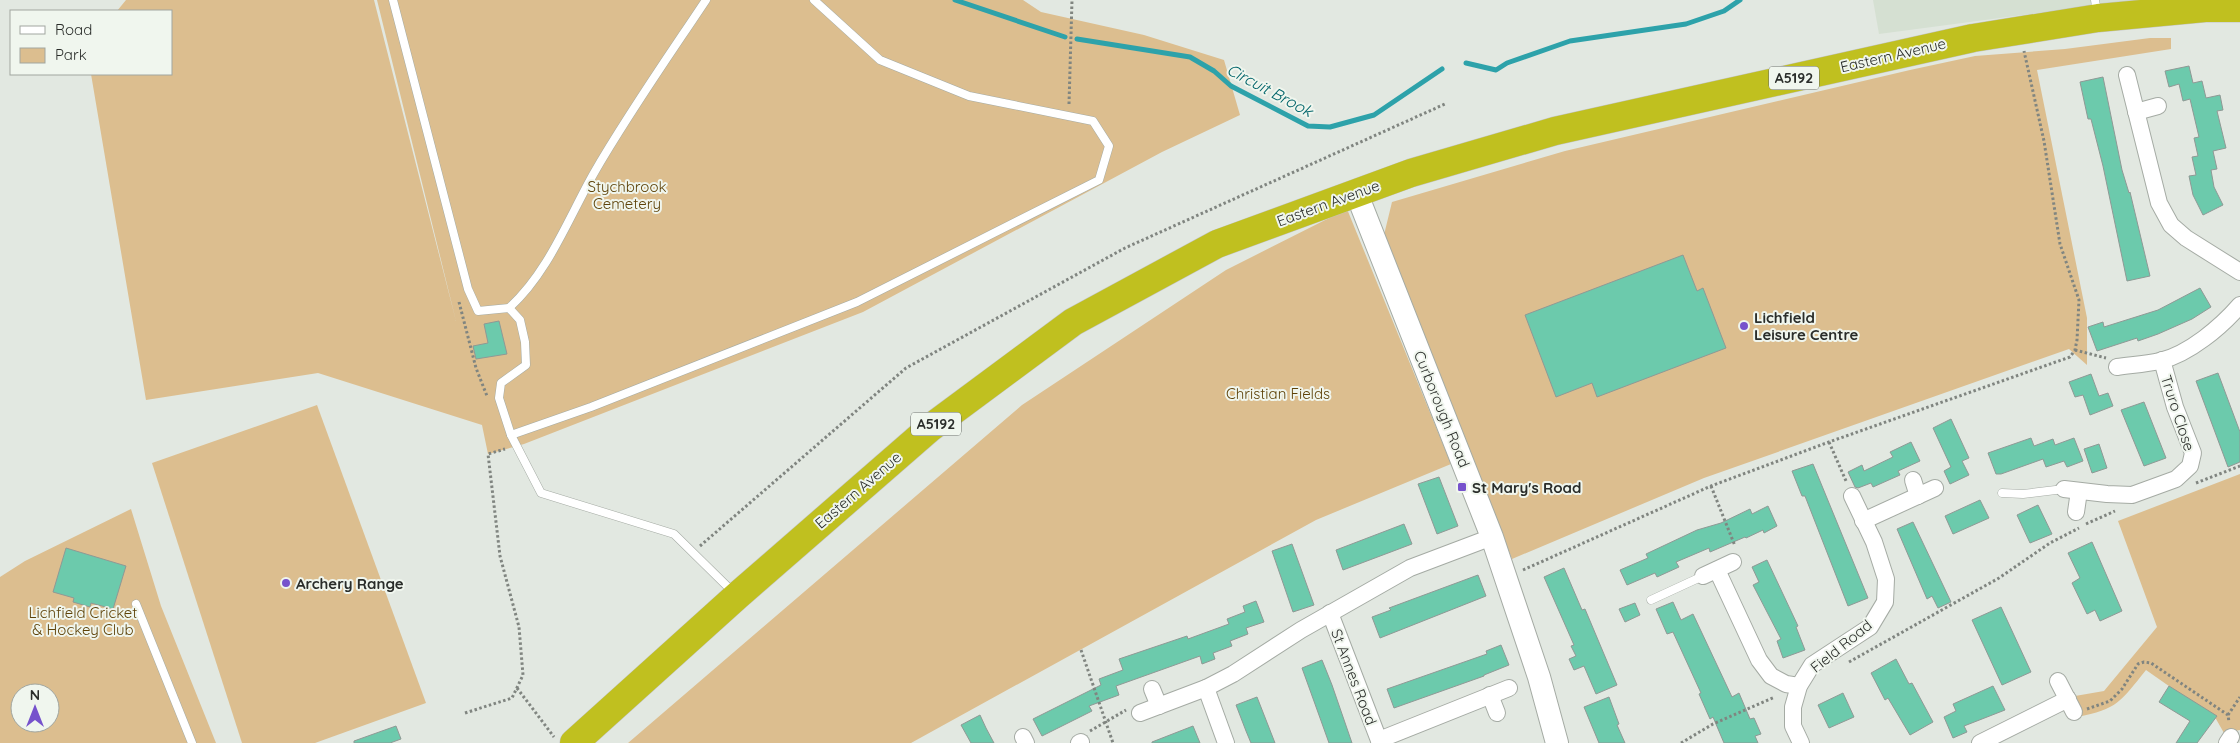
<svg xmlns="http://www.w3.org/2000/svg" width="2240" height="743" font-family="Quicksand,sans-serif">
  <rect width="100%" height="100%" fill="#e2e8e1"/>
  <!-- built -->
  <path fill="#d5e0d2" d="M1873,0H2136L1879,34Z"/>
  <!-- green -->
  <g fill="#dcbe8f" fill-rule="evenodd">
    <path d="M126,0H374L456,321L377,0H1023L1041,12L1144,35L1224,60L1240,115L1162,152L863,312L524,444L488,454L482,425L318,373L146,400L91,74H171V11H117Z"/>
    <path d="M2150,38H2171V49L2037,70L2087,318V365L2069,349L1704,478L1512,559L1383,239L1392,202L1565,151L1910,70L1975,56L2065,49Z"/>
    <path d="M1347,209L1451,464L1316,520L911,743H628L1022,405L1226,270Z"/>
    <path d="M317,405L426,703L315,743H242L152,463Z"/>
    <path d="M2240,474V730L2224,733L2216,719L2146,670C2120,702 2118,709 2077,717L2075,696L2104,691L2157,627L2118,521Z"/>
    <path d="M131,509L161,606L216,743H0V577L25,561ZM20,693H50V723H20Z"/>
  </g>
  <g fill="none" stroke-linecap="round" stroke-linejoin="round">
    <!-- stream -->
    <g stroke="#2da2aa" stroke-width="5">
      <path d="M955,0L1065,37"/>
      <path d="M1077,39L1190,57L1214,71L1231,86L1308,126L1330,127L1374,115L1442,69"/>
      <path d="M1466,63L1496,70L1507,63L1570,41L1686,24L1724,11L1740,0"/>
    </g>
  </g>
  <!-- building -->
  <g fill="#6ccaac" stroke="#8f9995">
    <path d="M2189,66L2193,83L2202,81L2206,98L2220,95L2223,110L2217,111L2226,148L2213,151L2217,169L2211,170L2214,187L2223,205L2203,215L2193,195L2189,176L2196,175L2192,157L2198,156L2194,138L2199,137L2190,99L2183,101L2179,84L2169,87L2165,71Z"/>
    <path d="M2103,77L2122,170L2129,193L2130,192L2150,276L2127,281L2103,166L2091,119H2088L2080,82Z"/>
    <path d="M1683,255L1697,291L1703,288L1726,348L1597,397L1592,383L1556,397L1525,315Z"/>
    <path d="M2200,288L2211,307L2192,319L2158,334L2138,341L2137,338L2097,351L2088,327L2103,322L2104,327L2158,310Z"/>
    <path d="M499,321L507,354L476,359L473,346L488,343L484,324Z"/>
    <path d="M2218,373L2240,432V462L2228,467L2196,381Z"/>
    <path d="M2091,374L2099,396L2108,393L2113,406L2090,415L2083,395L2075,397L2069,382Z"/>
    <path d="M2144,402L2166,458L2144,466L2121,410Z"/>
    <path d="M1951,419L1969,458L1962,461L1969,475L1950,484L1944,471L1951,467L1933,428Z"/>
    <path d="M2031,438L2034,446L2053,439L2055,445L2074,438L2083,461L2067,467L2064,461L2046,467L2043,459L2001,474H1996L1988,453Z"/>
    <path d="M1911,442L1920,461L1898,471L1900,475L1873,487L1871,483L1858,488L1855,487L1848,472L1862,465L1864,471L1893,457L1890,452Z"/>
    <path d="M2099,444L2107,468L2092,473L2084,449Z"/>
    <path d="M1813,464L1868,598L1848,606L1805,496H1802L1792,471Z"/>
    <path d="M1439,477L1458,526L1437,534L1418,484Z"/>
    <path d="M1980,500L1989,518L1953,534L1945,516Z"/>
    <path d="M2038,505L2052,534L2030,543L2017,515Z"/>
    <path d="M1768,506L1777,526L1764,533L1763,530L1746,538L1745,537L1710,552L1709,548L1676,562L1679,567L1657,577L1655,573L1627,585L1620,570L1648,558L1646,554L1697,530L1721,523L1750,509L1752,514Z"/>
    <path d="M1913,522L1951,602L1938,608L1932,596L1927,599L1897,529Z"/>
    <path d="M1404,524L1412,544L1343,570L1336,550Z"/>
    <path d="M2092,542L2122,611L2100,621L2095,610L2087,614L2072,583L2080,578L2068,553Z"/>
    <path d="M1292,544L1314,605L1293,612L1272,551Z"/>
    <path d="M66,548L126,566L113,609L91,603L90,607L73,602L74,598L53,592Z"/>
    <path d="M1767,560L1798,626L1796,627L1805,650L1783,658L1777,641L1781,639L1753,585L1759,582L1752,567Z"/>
    <path d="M1564,568L1582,610L1585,609L1617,685L1596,694L1584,666L1574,670L1569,659L1576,656L1571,646L1574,645L1544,577Z"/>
    <path d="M1478,575L1486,596L1380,638L1372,617L1391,610L1389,608Z"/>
    <path d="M1256,601L1264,622L1246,628L1248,634L1230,641L1232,646L1213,653L1215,659L1202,664L1200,656L1116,686L1119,695L1089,706L1092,711L1042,736L1033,719L1101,685L1099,679L1123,670L1119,659L1187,636L1188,639L1229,624L1227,619L1245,612L1243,606Z"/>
    <path d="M1673,602L1681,620L1693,614L1732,697L1739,693L1750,719L1754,718L1761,734L1755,736L1758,743H1724L1713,717L1710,719L1699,694L1701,693L1673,632L1667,634L1656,609Z"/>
    <path d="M1635,603L1640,615L1625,622L1619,609Z"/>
    <path d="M2001,607L2031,672L2002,685L1972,620Z"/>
    <path d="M1501,645L1509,665L1484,675V676L1394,708L1387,689L1487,654L1486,651Z"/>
    <path d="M1896,659L1909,684L1912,683L1933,722L1910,735L1888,698L1885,700L1871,673Z"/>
    <path d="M1322,660L1332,685L1352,743H1329L1315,704L1302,668Z"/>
    <path d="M1993,686L2005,710L1964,726L1967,732L1953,738L1944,717L1956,711L1953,704Z"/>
    <path d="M2169,686L2217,716L2197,743H2176L2190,721L2159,702Z"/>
    <path d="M1843,693L1854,717L1829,728L1818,705Z"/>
    <path d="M1257,697L1275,743H1251L1246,731L1236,705Z"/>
    <path d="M1609,697L1619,724L1617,725L1625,743H1599L1584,707Z"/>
    <path d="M980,715L986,728L994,743H971L961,725Z"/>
    <path d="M396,726L401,739L390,743H354V741Z"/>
    <path d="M1193,726L1200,743H1152V742Z"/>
  </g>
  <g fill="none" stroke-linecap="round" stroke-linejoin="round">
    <!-- lane casing -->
    <g stroke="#a5aba4" stroke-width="9">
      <g id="lane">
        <path d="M393,0L468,289L478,311L509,308L520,320L525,342L526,365L501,383L499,398L511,435L541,493L674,534L733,592"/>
        <path d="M2095,0L2097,13"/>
        <path d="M509,308C548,273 568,219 594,173C628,114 668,57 706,0"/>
        <path d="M511,435L591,407L857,302L1099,180L1109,146L1093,121L969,96L880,60L814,0"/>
        <path d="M2002,493L2023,494L2064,489"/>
        <path d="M1651,600L1703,576"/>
        <path d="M136,604L192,743"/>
      </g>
    </g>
    <!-- street casing -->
    <g stroke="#a5aba4" stroke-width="18">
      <g id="street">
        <path d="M2127,75L2159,203L2171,225L2186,238L2240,272"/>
        <path d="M2136,112L2158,106"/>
        <path d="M2117,367C2131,365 2146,364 2160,361C2189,354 2221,327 2240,305"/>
        <path d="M1913,480L1918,496"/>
        <path d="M2064,489L2107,494L2132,495L2176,479L2190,466L2193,453L2175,407L2162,360"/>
        <path d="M2076,512L2079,491"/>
        <path d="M1863,521L1935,488"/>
        <path d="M1717,570L1759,660L1771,676L1786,684L1799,686"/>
        <path d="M1703,576L1733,562"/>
        <path d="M1330,613L1380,743"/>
        <path d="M2058,681L2074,712"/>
        <path d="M1206,688L1226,743"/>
        <path d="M1152,689L1159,706"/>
        <path d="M1490,695L1497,713"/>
        <path d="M1140,713L1206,688L1233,674L1301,630L1410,568L1492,537"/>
        <path d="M1023,737L1026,743"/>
        <path d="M1379,740L1509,688"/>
        <path d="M1079,743L1081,742"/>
        <path d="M1801,743L1793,726V707L1799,686L1812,665L1870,627L1885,602L1886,579L1874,542L1852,496"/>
        <path d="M1980,743L2068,699"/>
        <path d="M2227,743L2231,737"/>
      </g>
    </g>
    <!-- secondary casing -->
    <g stroke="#a5aba4" stroke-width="24">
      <path id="secondary" d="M1356,192L1492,537L1539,677L1557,743"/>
    </g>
    <!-- highway casing -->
    <g stroke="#c3c4c3" stroke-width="29">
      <path id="highway" d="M574,743L737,596L930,428L1073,322L1217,244L1411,173L1555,131L1973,38L2098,18L2205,8H2240"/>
    </g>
    <!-- path -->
    <g stroke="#808580" stroke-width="3" stroke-dasharray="2.5 2.5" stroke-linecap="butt">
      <path d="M1069,104L1072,0"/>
      <path d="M459,302L476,368L487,396"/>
      <path d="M2075,350L2106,358"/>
      <path d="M1829,442L1846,481"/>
      <path d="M2196,483L2240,466"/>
      <path d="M1711,486L1735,546"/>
      <path d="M2086,524L2115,511"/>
      <path d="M700,546L906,368L1125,248L1445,104"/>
      <path d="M1523,570L1711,486L1829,442L2070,357L2075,350L2077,340L2079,300L2060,244L2044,141L2024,51"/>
      <path d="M1081,650L1113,743"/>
      <path d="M1849,662L1999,578L2050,543L2079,528"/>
      <path d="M517,688L554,737"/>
      <path d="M2087,709L2110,701L2122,689L2138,664L2144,662L2151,663L2228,715L2229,722"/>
      <path d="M465,713L512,698L523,675L519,627L500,556L488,454L505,449"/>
      <path d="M2228,715L2240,697"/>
      <path d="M1090,731L1126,710"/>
      <path d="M1681,743L1713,724L1775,697"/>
    </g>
    <!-- lane -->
    <use href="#lane" stroke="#fff" stroke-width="8"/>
    <!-- street -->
    <use href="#street" stroke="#fff" stroke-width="16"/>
    <!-- secondary -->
    <use href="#secondary" stroke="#fff" stroke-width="22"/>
    <!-- highway -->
    <use href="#highway" stroke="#c0c01f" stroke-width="28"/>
  </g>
  <!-- markers -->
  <g fill="#7652cc" stroke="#f0f6ee" stroke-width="2">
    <circle cx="1744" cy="326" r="5"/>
    <rect x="1457" y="482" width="10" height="10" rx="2.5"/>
    <circle cx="286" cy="583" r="5"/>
  </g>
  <g text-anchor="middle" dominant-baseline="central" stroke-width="4" stroke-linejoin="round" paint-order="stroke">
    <!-- shield labels -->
    <g fill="#f0f6ee" stroke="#656965" stroke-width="1">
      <rect x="1769" y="66.5" width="50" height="23" rx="4"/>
      <rect x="911" y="412.5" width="50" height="23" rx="4"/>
    </g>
    <g font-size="14" font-weight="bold" fill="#2a2d2a">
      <text x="1794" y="78">A5192</text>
      <text x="936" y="424">A5192</text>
    </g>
    <!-- street labels -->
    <g font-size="15" fill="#2a2d2a" stroke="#f0f6ee">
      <text transform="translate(1893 55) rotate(-13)">Eastern Avenue</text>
      <text transform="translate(1328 203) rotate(-20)">Eastern Avenue</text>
      <text transform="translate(1442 409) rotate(68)">Curborough Road</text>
      <text transform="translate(2178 413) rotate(72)">Truro Close</text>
      <text transform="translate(858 490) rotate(-41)">Eastern Avenue</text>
      <text transform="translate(1841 646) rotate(-39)">Field Road</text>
      <text transform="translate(1354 677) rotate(69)">St Annes Road</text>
    </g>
    <!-- park labels -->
    <g font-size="15" fill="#5e4208" stroke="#f0f6ee">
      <text x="627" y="186">Stychbrook<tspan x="627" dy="17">Cemetery</tspan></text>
      <text x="1278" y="393">Christian Fields</text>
      <text x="83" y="612">Lichfield Cricket<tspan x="83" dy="17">&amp; Hockey Club</tspan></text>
    </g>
    <!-- poi labels -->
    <g font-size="15" font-weight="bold" fill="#2a2d2a" stroke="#f0f6ee" text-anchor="start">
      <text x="1754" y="317">Lichfield<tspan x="1754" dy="17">Leisure Centre</tspan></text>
      <text x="1472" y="487">St Mary's Road</text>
      <text x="296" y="583">Archery Range</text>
    </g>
    <!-- water labels -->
    <g font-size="16" font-style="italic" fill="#00646a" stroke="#f0f6ee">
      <text transform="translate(1270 90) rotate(28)">Circuit Brook</text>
    </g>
  </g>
  <!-- legend -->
  <rect x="10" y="10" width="162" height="65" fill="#f0f6ee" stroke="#a1a6a0"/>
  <rect x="20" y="26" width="25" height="8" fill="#ffffff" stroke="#a1a6a0"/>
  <text x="55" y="35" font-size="15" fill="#2a2d2a">Road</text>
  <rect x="20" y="48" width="25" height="15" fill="#dcbe8f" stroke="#a1a6a0"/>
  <text x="55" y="60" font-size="15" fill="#2a2d2a">Park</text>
  <!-- north arrow -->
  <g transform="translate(35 708)"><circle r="24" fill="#f0f6ee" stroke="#a1a6a0"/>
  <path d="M0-4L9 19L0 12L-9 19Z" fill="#7652cc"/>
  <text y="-8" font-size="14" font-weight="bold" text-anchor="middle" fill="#2a2d2a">N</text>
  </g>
</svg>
